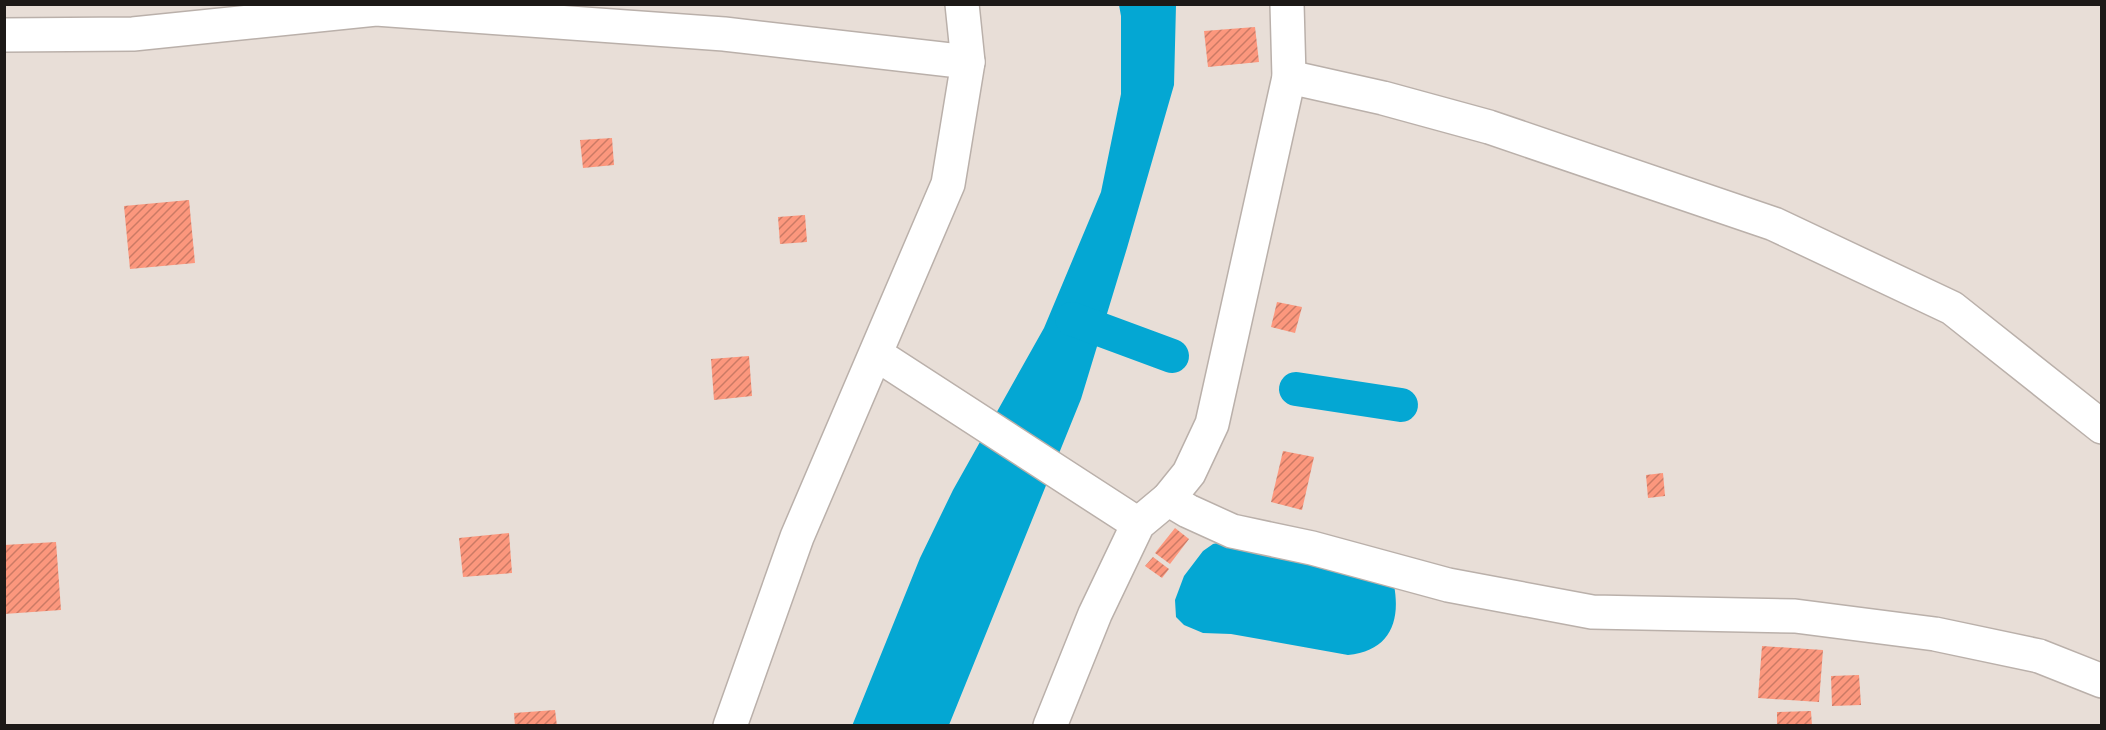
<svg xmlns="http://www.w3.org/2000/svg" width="2106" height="730" font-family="Bitter,serif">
  <defs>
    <pattern id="building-hatch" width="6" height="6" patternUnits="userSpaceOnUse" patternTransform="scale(1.5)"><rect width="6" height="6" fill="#fc977d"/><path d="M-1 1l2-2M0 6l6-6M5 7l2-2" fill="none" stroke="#cb7a65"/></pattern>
  </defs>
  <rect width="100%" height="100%" fill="#e8ded7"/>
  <!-- water -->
  <g fill="#04a7d3">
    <path d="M1119,5H1176L1174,85L1127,248L1081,399L949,725L852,726L920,558L953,490L1044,328L1101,192L1121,94V16Z"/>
    <path d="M1231,540L1394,585C1401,623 1389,651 1348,655L1231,634L1203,633L1184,625L1176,617L1175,600L1184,576L1203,551L1213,544Z"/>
  </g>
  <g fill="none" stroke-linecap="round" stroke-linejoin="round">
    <!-- canal -->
    <g stroke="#04a7d3" stroke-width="34">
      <path d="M1072,319L1172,356"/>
      <path d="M1296,389L1401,405"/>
    </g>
  </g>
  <!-- building -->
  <g fill="url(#building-hatch)">
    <path d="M1255,27L1259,62L1208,67L1204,31Z"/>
    <path d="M612,138L614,165L583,168L580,140Z"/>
    <path d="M189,200L195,263L130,269L124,206Z"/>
    <path d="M805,215L807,242L780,244L778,217Z"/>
    <path d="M1277,302L1302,307L1295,333L1271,327Z"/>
    <path d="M749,356L752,396L714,400L711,359Z"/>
    <path d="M1283,451L1314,457L1302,510L1271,502Z"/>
    <path d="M1663,473L1665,496L1648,498L1646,475Z"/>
    <path d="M1175,528L1189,539L1170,564L1155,553Z"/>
    <path d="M509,533L512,573L463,577L459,538Z"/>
    <path d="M56,542L61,610L4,614V545Z"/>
    <path d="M1153,557L1169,569L1162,578L1145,566Z"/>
    <path d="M1762,646L1823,650L1819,702L1758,698Z"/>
    <path d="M1859,675L1861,705L1832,706L1831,676Z"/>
    <path d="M555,710L557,726H515L514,713Z"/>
    <path d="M1811,711L1812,726H1777V712Z"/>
  </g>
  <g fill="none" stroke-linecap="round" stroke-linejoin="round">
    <!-- street casing -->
    <g stroke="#bab0aa" stroke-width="36">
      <g id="street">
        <path d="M4,35L133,34L376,9L724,34L968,62"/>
        <path d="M1289,77L1383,98L1489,127L1774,224L1952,308L2102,427"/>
        <path d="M876,354L1138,524"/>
        <path d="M1168,499L1188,511L1232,531L1312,548L1448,585L1592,612L1795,616L1935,634L2039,656L2102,681"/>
        <path d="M730,726L797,537L948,184L968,62L962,4"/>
        <path d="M1050,726L1095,614L1138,524L1168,499L1189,473L1212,424L1289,77L1287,4"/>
      </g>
    </g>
    <!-- street -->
    <use href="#street" stroke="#fff" stroke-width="33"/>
  </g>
  <!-- border -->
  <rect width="2106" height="730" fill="none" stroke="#1d1917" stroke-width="12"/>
</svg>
